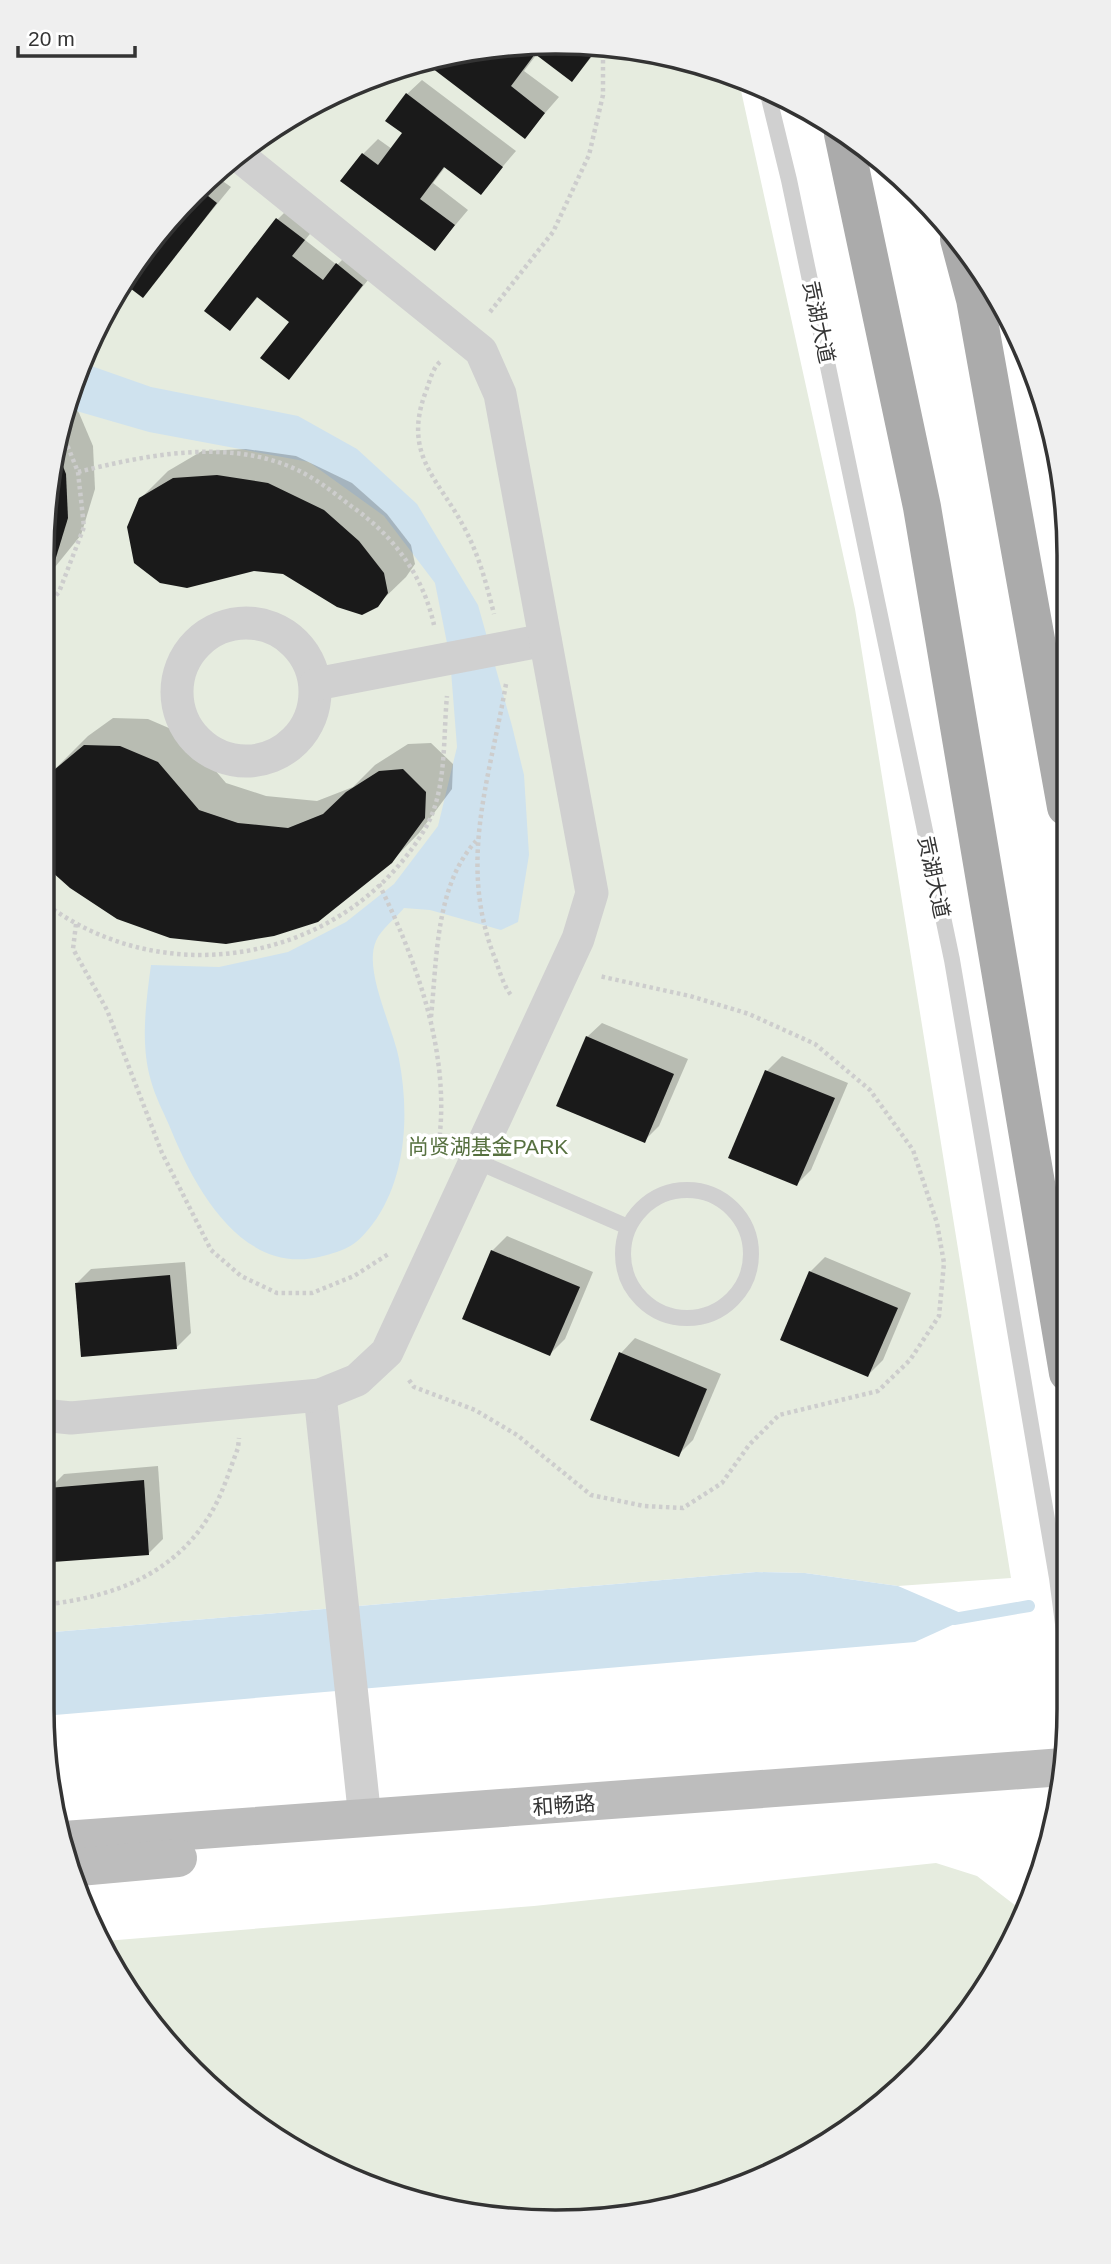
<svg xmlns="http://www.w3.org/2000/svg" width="1111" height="2264" font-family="Arial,'Noto Sans SC',sans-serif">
  <rect width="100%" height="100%" fill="#fff"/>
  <!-- green -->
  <g fill="#e6ecdf">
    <path d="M556,42L656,52L738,77L855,609L1011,1578L898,1586L805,1573L756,1572L42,1633V555C49,488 55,422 81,359C145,204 292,84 456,52C488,45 523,45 556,42Z"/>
    <path d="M936,1863L977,1876L1025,1913L941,2047L868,2116L783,2169L622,2218L455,2212L298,2153L217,2095L148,2021L105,1941L534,1906Z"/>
  </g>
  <!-- water -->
  <g fill="#cfe2ee">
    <path d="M80,362L151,387L298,416L357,449L417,504L478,605L512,726L524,775L529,855L518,922L501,930L430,910L404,908C396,918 381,929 376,941C363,970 393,1027 399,1059C409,1111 407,1172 377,1218C360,1242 351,1249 323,1256C242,1278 194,1187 169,1125C163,1111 155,1096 151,1081C140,1043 146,1003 151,965L219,967L288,952L346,922L394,884L438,826L457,747L450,658L435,583L384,516L309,462L149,432L66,408Z"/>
    <path d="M756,1572L805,1573L898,1586L970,1617L915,1642L43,1716L42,1633Z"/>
  </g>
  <!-- shadow -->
  <g fill="#0003">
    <path d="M556,42L601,46L572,80L537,54L524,71L559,97L525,136L443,56Z"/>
    <path d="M422,80L516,151L481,192L446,166L433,183L468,210L435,249L363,154L378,139L392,149L404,133L407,94Z"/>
    <path d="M214,175L231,187L142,296L123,281L129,270L193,192Z"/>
    <path d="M292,205L318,224L305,240L337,265L352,250L377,269L288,378L291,321L259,296L230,328L278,219Z"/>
    <path d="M69,400L79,413L93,446L95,489L81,535L42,583L52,455Z"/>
    <path d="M246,449L296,456L352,483L387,514L411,545L415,564L406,577L377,605L284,572L140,499L168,471L202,451Z"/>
    <path d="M113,718L148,719L185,735L226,783L266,796L317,801L353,787L375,765L408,744L431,743L453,764L452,789L419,833L391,862L318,921L42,782L88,736Z"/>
    <path d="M602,1023L688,1059L659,1126L644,1141L587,1037Z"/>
    <path d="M782,1056L848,1083L811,1170L797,1184L730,1157L767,1071Z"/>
    <path d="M507,1236L593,1272L565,1339L550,1354L492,1251Z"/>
    <path d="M825,1257L911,1293L883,1360L868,1375L782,1339L810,1272Z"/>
    <path d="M185,1262L191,1333L176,1348L76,1284L91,1269Z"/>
    <path d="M635,1338L721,1374L693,1440L678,1455L621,1353Z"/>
    <path d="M158,1466L163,1539L149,1553L50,1488L64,1474Z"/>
  </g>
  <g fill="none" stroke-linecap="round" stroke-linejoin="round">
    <!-- stream -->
    <path stroke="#cfe2ee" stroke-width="12" d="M954,1619L1029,1606"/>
  </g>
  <!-- building -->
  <g fill="#1a1a1a">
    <path d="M556,42L581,45L593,54L572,82L535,54L511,86L545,113L525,139L432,68L440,56L456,52Z"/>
    <path d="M406,93L503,167L481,195L444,167L420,199L455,225L435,251L340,181L362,153L378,165L402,133L385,121Z"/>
    <path d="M198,188L217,203L143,298L122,282L129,270Z"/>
    <path d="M276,218L305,240L292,256L323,280L336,263L363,285L289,380L260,358L289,322L257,297L230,331L204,311Z"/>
    <path d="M55,446L66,474L68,518L54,564L42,580Z"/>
    <path d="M217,475L268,483L324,510L359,541L384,573L388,593L378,607L362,615L337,607L283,574L254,571L187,588L160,583L134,563L127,527L139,498L173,478Z"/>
    <path d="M84,745L120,746L158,762L199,810L238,823L288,828L323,814L346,792L379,771L403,769L426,792L425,818L392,863L318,922L274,936L226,944L170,938L117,919L70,888L42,863V780Z"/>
    <path d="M586,1036L674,1074L645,1143L556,1106Z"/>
    <path d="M765,1070L835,1098L797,1186L728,1158Z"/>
    <path d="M491,1250L580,1287L550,1356L462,1319Z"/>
    <path d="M809,1271L898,1308L868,1377L780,1340Z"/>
    <path d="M170,1275L177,1349L81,1357L75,1283Z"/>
    <path d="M619,1352L707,1389L679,1457L590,1420Z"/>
    <path d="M144,1480L149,1555L53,1562L48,1488Z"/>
  </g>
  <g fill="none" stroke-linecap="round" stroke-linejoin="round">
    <!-- path -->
    <g stroke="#cdcdcd" stroke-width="4.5" stroke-dasharray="3.5 3.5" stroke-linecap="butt">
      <path d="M490,312L553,232L589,155L603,95V47"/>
      <path d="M440,362C432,369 430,381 426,391C401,457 441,480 467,533C480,559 487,586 494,614"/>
      <path d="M78,472C150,454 238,436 307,475C323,484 337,495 351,506C393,535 423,575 434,625"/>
      <path d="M42,611L59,592L84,527L78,472L60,427"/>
      <path d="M506,684C489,782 457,865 496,961C500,973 504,986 511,995"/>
      <path d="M379,884C418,964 452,1058 438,1149"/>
      <path d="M42,901C164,996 348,962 426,827C447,790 443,737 447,696"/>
      <path d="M76,924L73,949L107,1010L162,1153L211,1250L241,1276L277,1293H312L354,1276L390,1253"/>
      <path d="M431,1017C437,960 435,886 476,841"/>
      <path d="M409,1380L414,1387L475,1410L517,1435L591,1495L644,1506L683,1508L722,1483L749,1445L779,1415L878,1391L910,1360L939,1316L944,1263L937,1223L913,1150L870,1090L815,1044L749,1014L690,996L599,976"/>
      <path d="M42,1605C116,1597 180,1573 216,1504C225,1486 231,1466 238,1448L239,1438"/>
    </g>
    <!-- lane -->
    <g stroke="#d0d0d0" stroke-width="16">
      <path d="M767,90L789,180L952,960L1057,1578L1069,1670"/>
      <path d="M476,1161L628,1227"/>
      <circle cx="687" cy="1254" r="64"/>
    </g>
    <!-- street -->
    <g stroke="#d0d0d0" stroke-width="33">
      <circle cx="246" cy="692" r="69"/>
      <path d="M316,684L545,640"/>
      <path d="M320,1395L365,1819"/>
      <path d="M42,1415L71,1418L320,1395L357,1380L387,1352L578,939L592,893L500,394L481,351L238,155"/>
    </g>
    <!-- secondary -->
    <g stroke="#bdbdbd" stroke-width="38">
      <path d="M64,1840L1063,1767"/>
      <path d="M68,1868L178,1858"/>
    </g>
    <!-- primary -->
    <g stroke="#ababab" stroke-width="38">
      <path d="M843,134L922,507L1068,1373"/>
      <path d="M959,239L975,299L1066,807"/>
    </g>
  </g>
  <g text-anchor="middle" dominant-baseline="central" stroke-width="7" stroke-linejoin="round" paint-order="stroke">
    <!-- street labels -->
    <g font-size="21" fill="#333" stroke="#fff">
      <text transform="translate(819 322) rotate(78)">贡湖大道</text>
      <text transform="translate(934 877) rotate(78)">贡湖大道</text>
      <text transform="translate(564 1805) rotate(-4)">和畅路</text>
    </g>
    <!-- park labels -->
    <g font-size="21" fill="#56703f" stroke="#fff">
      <text x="488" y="1146">尚贤湖基金PARK</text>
    </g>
  </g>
  <!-- crop -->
  <path d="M0 0H1111V2264H0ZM555 54H556A501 501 0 0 1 1057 555V1709A501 501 0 0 1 556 2210H555A501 501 0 0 1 54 1709V555A501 501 0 0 1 555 54Z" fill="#efefef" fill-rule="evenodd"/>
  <path fill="none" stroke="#333" stroke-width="3.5" d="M555 54H556A501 501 0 0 1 1057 555V1709A501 501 0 0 1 556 2210H555A501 501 0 0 1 54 1709V555A501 501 0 0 1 555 54Z"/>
  <!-- scale -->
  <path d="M18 46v10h117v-10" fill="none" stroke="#333333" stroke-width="3.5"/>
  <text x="28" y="46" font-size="21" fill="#333333" stroke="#ffffff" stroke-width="5" paint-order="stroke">20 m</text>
</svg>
